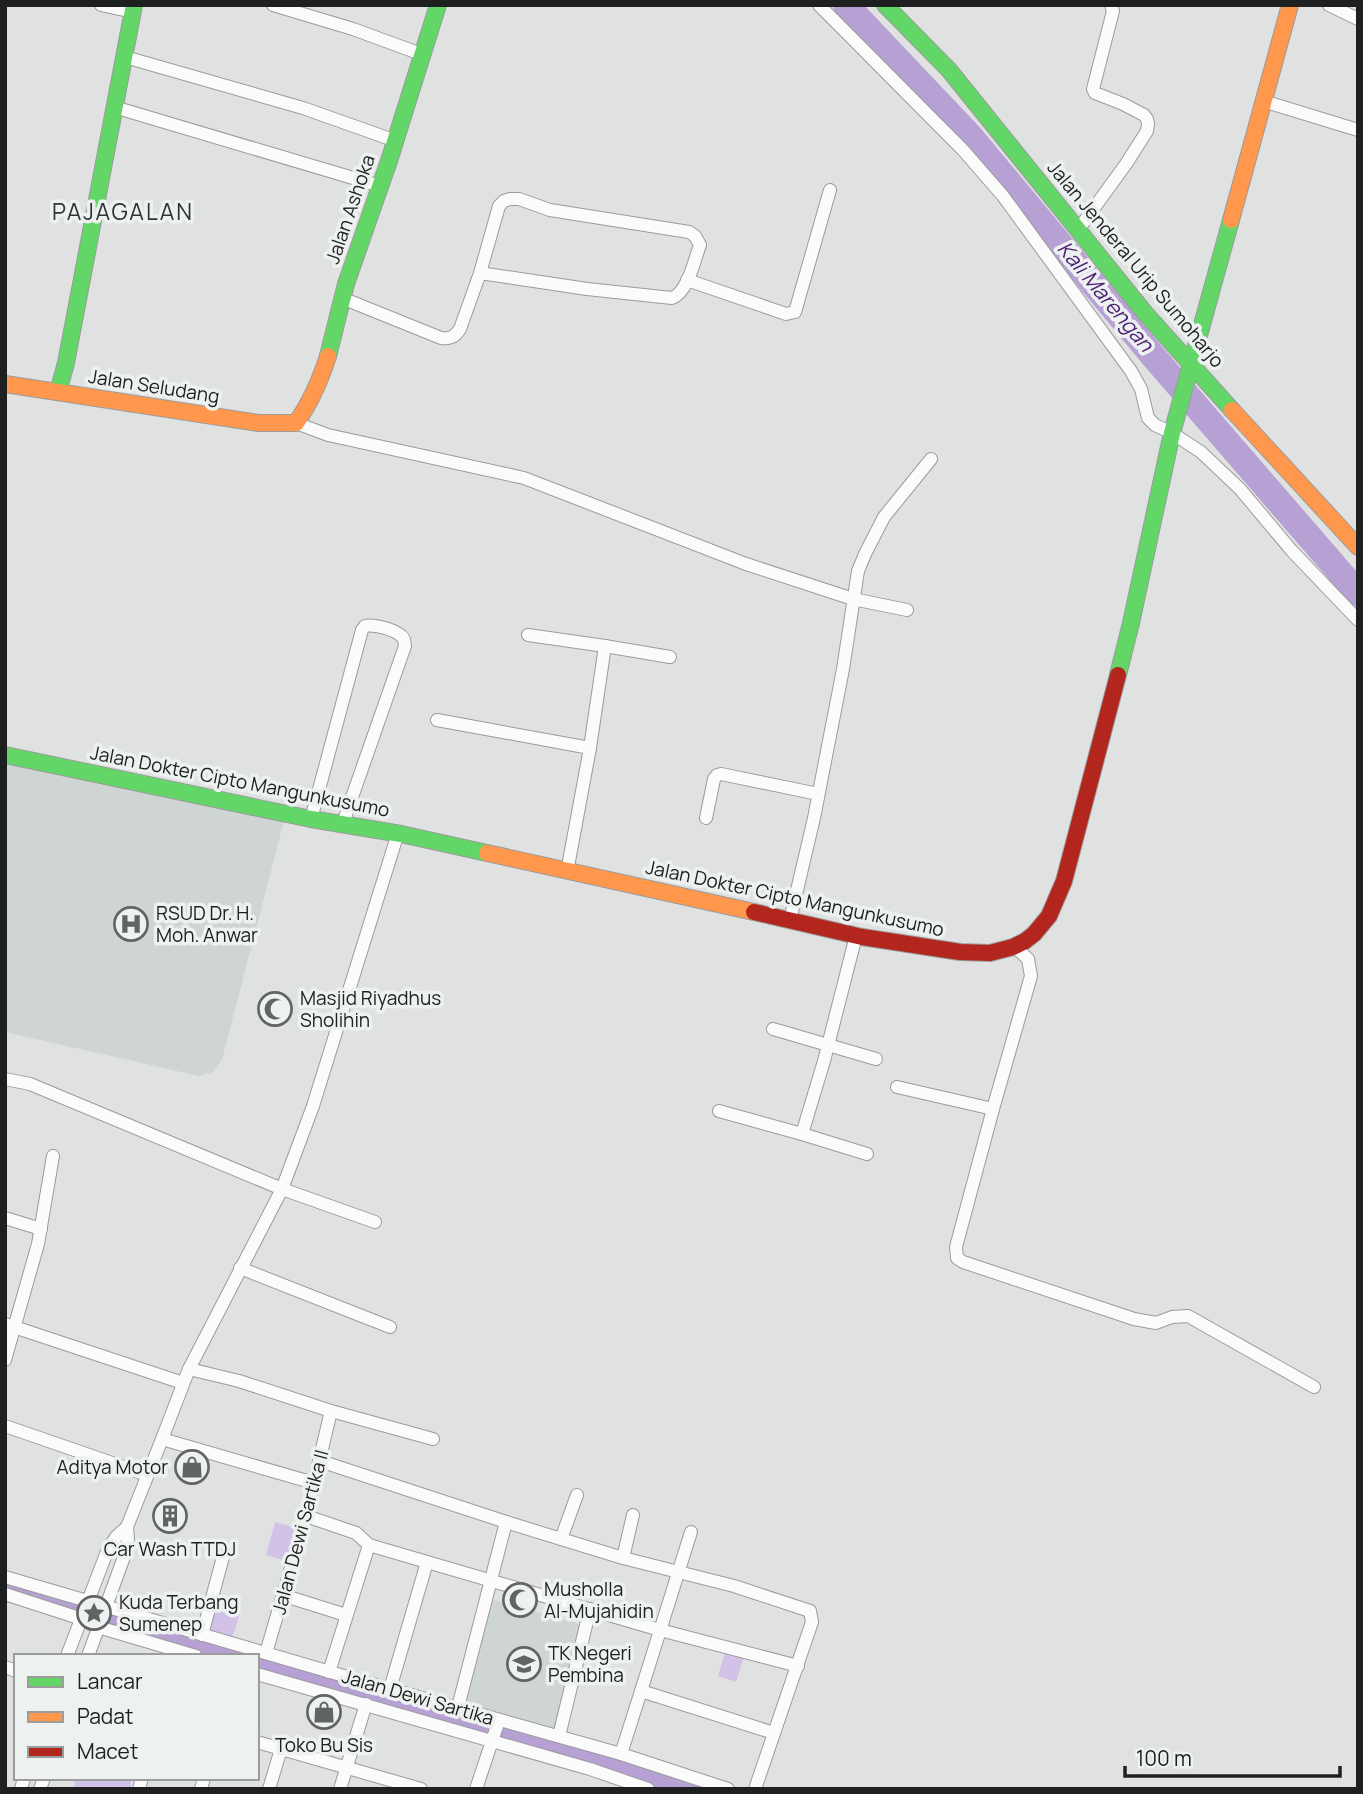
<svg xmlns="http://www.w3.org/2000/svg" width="1363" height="1794" font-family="Manrope,sans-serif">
  <rect width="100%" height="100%" fill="#e0e2e1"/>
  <!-- built -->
  <g fill="#cfd5d3">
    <path d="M5,761L285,817L222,1060L213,1072L199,1076L5,1032Z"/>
    <path d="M490,1599L583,1625L555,1730L465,1703Z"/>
  </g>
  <!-- green -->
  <g fill="#d2c2e8">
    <path d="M275,1522L297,1528L288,1562L266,1555Z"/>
    <path d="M213,1607L240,1614L232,1638L207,1631Z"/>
    <path d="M725,1652L744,1657L736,1682L718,1676Z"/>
    <path d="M76,1778H132L130,1789H73Z"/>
  </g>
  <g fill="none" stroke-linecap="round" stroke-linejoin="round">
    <!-- river -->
    <g stroke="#b6a0d4" stroke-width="26">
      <path d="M846,5L971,137L1153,356L1358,593"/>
      <path d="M5,1588L77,1609"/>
      <path d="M110,1620L239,1656"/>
      <path d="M257,1661L509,1732L689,1789"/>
    </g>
    <!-- street casing -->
    <g stroke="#9a9b9b" stroke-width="14">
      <g id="street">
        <path d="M101,5L133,12"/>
        <path d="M273,5L353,29L421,54"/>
        <path d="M819,5L963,150L1003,196L1131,371L1141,389L1148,418L1155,425L1172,433L1201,452L1240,489L1292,551L1358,620"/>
        <path d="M1329,5L1358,19"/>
        <path d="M125,57L303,108L396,141"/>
        <path d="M1263,101L1358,130"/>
        <path d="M114,107L380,186"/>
        <path d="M1078,230L1126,164L1147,131L1148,124L1147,119L1144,115L1123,104L1095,93L1093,89L1113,11L1111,5"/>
        <path d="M687,280L786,314L795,312L830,190"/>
        <path d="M342,298L441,338C450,339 455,337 460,329L480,273L499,206L504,201L510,199H519L550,210L689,232L695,236L700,245C694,261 688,292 672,298L587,289L480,273"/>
        <path d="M296,423L328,435L524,478L746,564L853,599L907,610"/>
        <path d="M528,635L605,646L590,748L567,872"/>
        <path d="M605,646L670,657"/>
        <path d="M437,720L590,748"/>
        <path d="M706,818L714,779L717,775L721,774L818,794"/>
        <path d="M311,819L362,630L365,626C373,624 393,629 400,635C405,638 404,641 405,646L343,823"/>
        <path d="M790,920L814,818L843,669L858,571L865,554L884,517L931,459"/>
        <path d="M1015,947L1028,959L1031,976L993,1109L956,1247L957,1258L963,1262L1134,1319L1156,1323L1172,1317L1188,1316L1314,1387"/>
        <path d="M773,1029L876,1059"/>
        <path d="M5,1079L30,1084L282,1189L375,1222"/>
        <path d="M897,1087L993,1109"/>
        <path d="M719,1111L802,1134L824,1061L856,936"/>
        <path d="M802,1134L867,1154"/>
        <path d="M5,1218L41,1229"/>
        <path d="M240,1268L390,1327"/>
        <path d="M5,1324L183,1383"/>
        <path d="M5,1360L38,1244L53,1156"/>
        <path d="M189,1369L239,1381L331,1411L433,1439"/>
        <path d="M5,1426L147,1475"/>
        <path d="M162,1439L314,1483"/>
        <path d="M320,1461L506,1522L623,1558L734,1586L810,1611L812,1622L755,1789"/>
        <path d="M306,1516L356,1533L369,1545L660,1630L798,1666"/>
        <path d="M561,1539L577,1495"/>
        <path d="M623,1558L633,1515"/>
        <path d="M5,1577L344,1676L621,1754L728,1789"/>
        <path d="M5,1594L82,1619L98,1627L196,1656"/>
        <path d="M282,1595L346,1615"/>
        <path d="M202,1635L223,1557"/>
        <path d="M266,1653L306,1516L331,1411"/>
        <path d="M67,1656L108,1549L116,1537L127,1527L162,1439L189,1369L282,1189L313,1106L398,833"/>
        <path d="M88,1656L125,1554L128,1539L127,1527"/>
        <path d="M5,1667L16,1671"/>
        <path d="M329,1672L369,1545"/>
        <path d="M257,1674L590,1769L648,1789"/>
        <path d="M390,1689L427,1562"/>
        <path d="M641,1691L691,1532"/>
        <path d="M458,1707L506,1522"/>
        <path d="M559,1736L590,1609"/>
        <path d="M257,1742L421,1789"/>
        <path d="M621,1754L641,1691L774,1733"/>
        <path d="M21,1789L24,1778"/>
        <path d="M40,1789L44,1778"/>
        <path d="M139,1789L142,1778"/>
        <path d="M201,1789L204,1778"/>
        <path d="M269,1789L281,1749"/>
        <path d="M340,1789L366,1704"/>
        <path d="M476,1789L499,1720"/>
      </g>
    </g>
    <!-- fast casing -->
    <g stroke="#9a9b9b" stroke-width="18">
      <g id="fast">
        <path d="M885,5L949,70L1145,313L1232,410"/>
        <path d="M328,356L346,284L389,161L438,5"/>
        <path d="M58,392L66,363L134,5"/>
        <path d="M1118,675L1131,623L1172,433L1231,220"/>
        <path d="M5,755L311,819L401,834L487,853"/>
      </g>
    </g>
    <!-- slow casing -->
    <g stroke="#9a9b9b" stroke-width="18">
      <g id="slow">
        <path d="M1231,220L1290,5"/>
        <path d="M5,384L258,423H296C311,402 320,381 328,356"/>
        <path d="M1232,410L1358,547"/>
        <path d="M487,853L754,912"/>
      </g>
    </g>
    <!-- jam casing -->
    <g stroke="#9a9b9b" stroke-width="18">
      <path id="jam" d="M754,912L862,937L960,952L990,953L1013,947L1025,941L1034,934L1049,916L1064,881L1118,675"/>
    </g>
    <!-- street -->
    <use href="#street" stroke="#fafbfa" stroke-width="12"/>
    <!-- fast -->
    <use href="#fast" stroke="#63d668" stroke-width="16"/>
    <!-- slow -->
    <use href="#slow" stroke="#ff974d" stroke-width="16"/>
    <!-- jam -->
    <use href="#jam" stroke="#b3261e" stroke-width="16"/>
  </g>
  <!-- icons -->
  <defs>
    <g id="hospital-ring" transform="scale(1.75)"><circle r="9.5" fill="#edf1ef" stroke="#626363" stroke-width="1.5"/><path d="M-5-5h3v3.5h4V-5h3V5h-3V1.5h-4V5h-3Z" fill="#626363"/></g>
    <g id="mosque-ring" transform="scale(1.75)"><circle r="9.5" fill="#edf1ef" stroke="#626363" stroke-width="1.5"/><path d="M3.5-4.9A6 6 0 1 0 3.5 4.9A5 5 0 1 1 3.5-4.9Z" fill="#626363"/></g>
    <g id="shop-ring" transform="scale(1.75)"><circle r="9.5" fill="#edf1ef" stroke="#626363" stroke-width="1.5"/><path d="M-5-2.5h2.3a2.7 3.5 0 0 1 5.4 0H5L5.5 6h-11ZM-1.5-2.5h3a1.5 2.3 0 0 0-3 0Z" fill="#626363"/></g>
    <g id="building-ring" transform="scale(1.75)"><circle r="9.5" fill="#edf1ef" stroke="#626363" stroke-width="1.5"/><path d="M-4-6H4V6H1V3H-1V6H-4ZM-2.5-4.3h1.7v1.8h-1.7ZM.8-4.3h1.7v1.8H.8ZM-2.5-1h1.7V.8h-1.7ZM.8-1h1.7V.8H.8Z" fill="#626363"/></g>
    <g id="sight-ring" transform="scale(1.75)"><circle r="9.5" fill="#edf1ef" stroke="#626363" stroke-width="1.5"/><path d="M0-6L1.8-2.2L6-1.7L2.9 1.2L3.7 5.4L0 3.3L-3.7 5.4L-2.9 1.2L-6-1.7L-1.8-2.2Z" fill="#626363"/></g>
    <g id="school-ring" transform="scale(1.75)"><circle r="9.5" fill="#edf1ef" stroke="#626363" stroke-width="1.5"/><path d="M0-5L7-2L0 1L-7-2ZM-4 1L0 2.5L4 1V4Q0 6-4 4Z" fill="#626363"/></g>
  </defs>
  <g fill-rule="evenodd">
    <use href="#hospital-ring" x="131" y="924"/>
    <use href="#mosque-ring" x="275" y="1009"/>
    <use href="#shop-ring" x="192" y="1467"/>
    <use href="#building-ring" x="170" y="1516"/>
    <use href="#mosque-ring" x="520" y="1600"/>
    <use href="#sight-ring" x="94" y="1613"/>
    <use href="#school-ring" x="524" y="1664"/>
    <use href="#shop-ring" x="324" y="1712"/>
  </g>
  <g text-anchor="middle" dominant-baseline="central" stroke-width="7" stroke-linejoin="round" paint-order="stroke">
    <!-- street labels -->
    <g font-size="19" fill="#1e1f1f" stroke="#edf1ef">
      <text transform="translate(350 209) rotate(-71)">Jalan Ashoka</text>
      <text transform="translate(1136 264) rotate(50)">Jalan Jenderal Urip Sumoharjo</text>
      <text transform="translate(154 386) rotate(9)">Jalan Seludang</text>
      <text transform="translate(240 781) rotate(11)">Jalan Dokter Cipto Mangunkusumo</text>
      <text transform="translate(795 898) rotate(12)">Jalan Dokter Cipto Mangunkusumo</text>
      <text transform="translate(300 1532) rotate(-75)">Jalan Dewi Sartika II</text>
      <text transform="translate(418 1697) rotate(16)">Jalan Dewi Sartika</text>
    </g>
    <!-- poi labels -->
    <g font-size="19" fill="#1e1f1f" stroke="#edf1ef" text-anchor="start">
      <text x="156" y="913">RSUD Dr. H.<tspan x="156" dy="22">Moh. Anwar</tspan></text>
      <text x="300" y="998">Masjid Riyadhus<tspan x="300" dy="22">Sholihin</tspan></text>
      <text x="168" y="1467" text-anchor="end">Aditya Motor</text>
      <text x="170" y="1549" text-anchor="middle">Car Wash TTDJ</text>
      <text x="544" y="1589">Musholla<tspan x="544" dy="22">Al-Mujahidin</tspan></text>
      <text x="119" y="1602">Kuda Terbang<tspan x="119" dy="22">Sumenep</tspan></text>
      <text x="548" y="1653">TK Negeri<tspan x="548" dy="22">Pembina</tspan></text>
      <text x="324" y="1745" text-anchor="middle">Toko Bu Sis</text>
    </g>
    <!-- water labels -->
    <g font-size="21" font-style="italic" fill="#4e2178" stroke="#edf1ef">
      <text transform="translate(1106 296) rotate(50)">Kali Marengan</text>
    </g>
    <!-- quarter labels -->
    <g font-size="23" letter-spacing="2" fill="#313433" stroke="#edf1ef">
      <text x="123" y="211">PAJAGALAN</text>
    </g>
  </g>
  <!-- border -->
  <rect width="1363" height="1794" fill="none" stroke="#1e1f1f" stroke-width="14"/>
  <!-- legend -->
  <rect x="14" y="1654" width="245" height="126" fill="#edf1ef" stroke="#9a9d9c" stroke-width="2"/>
  <rect x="28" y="1677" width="35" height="10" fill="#63d668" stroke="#9a9d9c" stroke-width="2"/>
  <text x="77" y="1689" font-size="21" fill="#1e1f1f">Lancar</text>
  <rect x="28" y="1712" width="35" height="10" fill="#ff974d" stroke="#9a9d9c" stroke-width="2"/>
  <text x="77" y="1724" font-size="21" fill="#1e1f1f">Padat</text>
  <rect x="28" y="1747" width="35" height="10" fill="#b3261e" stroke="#9a9d9c" stroke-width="2"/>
  <text x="77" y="1759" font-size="21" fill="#1e1f1f">Macet</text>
  <!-- scale -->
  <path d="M1125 1766v10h215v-10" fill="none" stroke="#1e1f1f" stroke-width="3.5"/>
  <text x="1136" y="1766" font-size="21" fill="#1e1f1f" stroke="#edf1ef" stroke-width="5" paint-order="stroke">100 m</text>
</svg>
